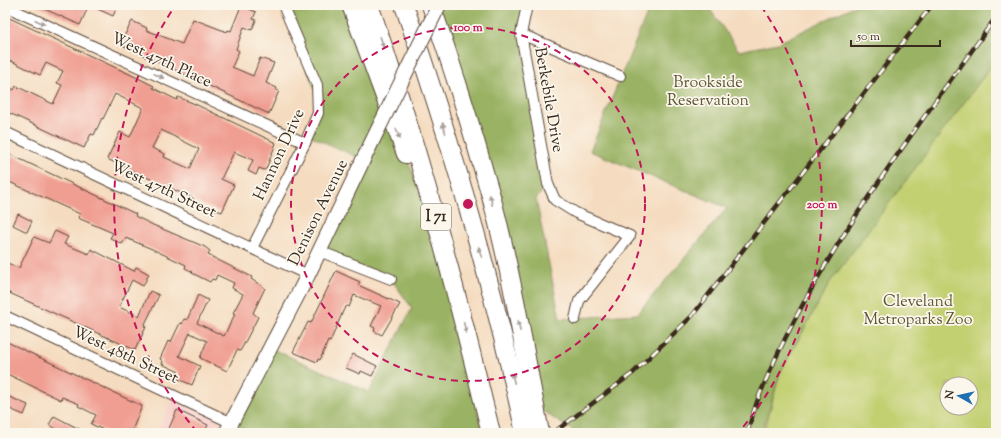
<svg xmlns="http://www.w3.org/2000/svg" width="1001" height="438" font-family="'Sorts Mill Goudy',serif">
  <rect width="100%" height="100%" fill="#fbf7ec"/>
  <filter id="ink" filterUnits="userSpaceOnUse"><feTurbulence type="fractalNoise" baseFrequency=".025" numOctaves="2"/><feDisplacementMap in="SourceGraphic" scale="8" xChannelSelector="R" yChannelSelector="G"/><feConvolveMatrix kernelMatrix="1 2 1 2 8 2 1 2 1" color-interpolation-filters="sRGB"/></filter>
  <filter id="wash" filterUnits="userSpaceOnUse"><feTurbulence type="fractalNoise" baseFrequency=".012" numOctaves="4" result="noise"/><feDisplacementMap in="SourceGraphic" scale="16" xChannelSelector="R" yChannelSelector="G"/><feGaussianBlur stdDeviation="0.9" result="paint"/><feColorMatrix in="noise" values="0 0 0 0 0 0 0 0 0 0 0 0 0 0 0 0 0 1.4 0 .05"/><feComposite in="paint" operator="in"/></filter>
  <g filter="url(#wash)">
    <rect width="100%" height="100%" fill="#f5dcc0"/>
    <!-- built -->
    <path fill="#f7d0ca" d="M175,396L232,423L226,433H156Z"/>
    <!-- green -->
    <path fill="#c3d072" stroke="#7f7d48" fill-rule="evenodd" d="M996,57V433H764L780,373L830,282ZM947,384H971V408H947Z"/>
    <!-- forest -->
    <g fill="#9ab264" stroke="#6a6e41">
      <path d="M283,5H351L435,234L483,433H253L232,423L270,348L369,392L412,308L391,279L319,251L363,160L309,135L318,98Z"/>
      <path d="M439,5H527L521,34L548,184L536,199L560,319L637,314L727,208L590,151L649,9L640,5H707L739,51L778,43L856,5H996V60L830,282L780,373L762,433H576L535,406Z"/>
    </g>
    <g id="blocks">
      <!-- building -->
      <g fill="#f09e92" fill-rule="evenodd">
        <path d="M36,5H118L113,16L89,5L80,25Z"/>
        <path d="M241,6L256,12L253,19L256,20L252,30L244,27L236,49L239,51L232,67L253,76L260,58L274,63L266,83L277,88L276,90L279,91L269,114L120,44L132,21L147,28L146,30L182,44L193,19L227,32L228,30L231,31Z"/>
        <path d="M5,16L140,79L154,86L153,88L177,100L178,97L195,104L276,143L266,169L264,170L259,168L256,175L248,171L253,160L234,152L221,179L234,185L222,212L205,206L193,200L194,199L107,159L120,132L130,137L143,108L115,94L103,119L102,118L94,135L91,134L84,148L5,111V85L14,90L16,86L53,104L62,85L57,83L63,71L46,63L40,75L5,58ZM161,130L199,149L190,169L164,157L165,154L152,148Z"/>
        <path d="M5,152L136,214L135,216L153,225L205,247L210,251L208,255L252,277L251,279L265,288L253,313L258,317L243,346L240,351L237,350L227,371L200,358L207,341L190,333L179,356L200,366L192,385L176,378L179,372L162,364L163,361L160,359L168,341L171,342L180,323L182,324L184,319L187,320L198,295L208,300L197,323L224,336L235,314L233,313L243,294L232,288L234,283L217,275L215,280L212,279L210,282L192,273L193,272L185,268L186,265L152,249L126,238L122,244L110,238L113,233L78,218L80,214L5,180Z"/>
        <path d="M18,214L32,221L27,232L13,225Z"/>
        <path d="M55,231L68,237L64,244L89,254L91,249L134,271L136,267L149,274L143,286L132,280L119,307L139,316L150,291L159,295L144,326L146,327L135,350L5,291V262L19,268L34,237L49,243Z"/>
        <path d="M336,271L360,282L358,285L400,304L382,335L374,331L375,328L371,326L381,306L354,295L349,307L347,306L344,309L330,342L328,341L320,360L318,359L317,362L293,352L308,322L311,323Z"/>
        <path d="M5,341L142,406L131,433H110L91,424L96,415L78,406L79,404L62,397L61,400L5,373Z"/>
        <path d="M353,354L377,366L372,376L361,371L360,374L346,368Z"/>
        <path d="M5,395L28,405L24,415L5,407Z"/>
        <path d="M177,410L208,425L204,433H167Z"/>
        <path d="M54,416L87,433H64L49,425Z"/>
      </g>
    </g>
  </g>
  <g filter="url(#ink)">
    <use href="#blocks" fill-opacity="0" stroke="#574536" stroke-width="1"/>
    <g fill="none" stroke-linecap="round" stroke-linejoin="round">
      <!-- minor casing -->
      <g stroke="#574536" stroke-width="12">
        <g id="minor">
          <path d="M527,5L521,34L548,184L555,200L576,213L630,236L579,301L575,319"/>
          <path d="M5,6L305,143"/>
          <path d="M521,34L620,76"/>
          <path d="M5,132L308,275"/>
          <path d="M252,248L305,143L318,113L317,85L283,5"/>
          <path d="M319,251L391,279"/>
          <path d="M5,316L232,423"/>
        </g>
      </g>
      <!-- secondary casing -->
      <g stroke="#574536" stroke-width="16">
        <path id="secondary" d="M226,433L308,275L363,160"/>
      </g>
      <!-- motorway casing -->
      <g stroke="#574536" stroke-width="20">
        <g id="motorway">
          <path d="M351,5L406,154"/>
          <path d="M369,5C418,145 456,289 491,433"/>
          <path d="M404,5C452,145 494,288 525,433"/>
          <path d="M431,5C453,68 473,132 491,196C512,274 525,354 540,433"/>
        </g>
      </g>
      <!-- minor -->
      <use href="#minor" stroke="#fff" stroke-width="10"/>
      <!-- secondary -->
      <use href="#secondary" stroke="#fff" stroke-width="14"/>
      <!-- motorway -->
      <use href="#motorway" stroke="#fff" stroke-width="18"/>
      <!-- rail casing -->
      <g stroke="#3b2a1e" stroke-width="4.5">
        <g id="rail">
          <path d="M553,433L633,373L692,316L932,5"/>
          <path d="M747,433C752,418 756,402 763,387C819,253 912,135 996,17"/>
        </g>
      </g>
      <!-- rail -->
      <use href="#rail" stroke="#fbf7ec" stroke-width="3" stroke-dasharray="9" stroke-linecap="butt"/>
      <!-- secondary-bridge casing -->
      <g stroke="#574536" stroke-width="16" stroke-linecap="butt">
        <path id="secondary-bridge" d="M363,160L439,5"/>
      </g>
      <!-- secondary-bridge -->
      <use href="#secondary-bridge" stroke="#fff" stroke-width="14"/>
    </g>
    <!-- one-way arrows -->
    <defs><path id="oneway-solid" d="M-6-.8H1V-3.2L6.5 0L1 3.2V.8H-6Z"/></defs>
    <g fill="#a79f9a">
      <use href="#oneway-solid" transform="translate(40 22) rotate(25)"/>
      <use href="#oneway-solid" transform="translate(382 42) rotate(72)"/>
      <use href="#oneway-solid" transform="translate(159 76) rotate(25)"/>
      <use href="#oneway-solid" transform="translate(444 128) rotate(-107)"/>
      <use href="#oneway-solid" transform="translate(398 134) rotate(70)"/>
      <use href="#oneway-solid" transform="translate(491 200) rotate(-104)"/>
      <use href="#oneway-solid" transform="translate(480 252) rotate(-106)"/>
      <use href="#oneway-solid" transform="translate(519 326) rotate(-101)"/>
      <use href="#oneway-solid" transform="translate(465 328) rotate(76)"/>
      <use href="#oneway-solid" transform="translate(513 378) rotate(-104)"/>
    </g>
  </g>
  <!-- distance rings -->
  <g fill="none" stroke="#c2185b" stroke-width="2" stroke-dasharray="7 5">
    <circle cx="468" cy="204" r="177"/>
    <path d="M197 432A354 354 0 0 1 175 6M761 6A354 354 0 0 1 739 432"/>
  </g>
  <g text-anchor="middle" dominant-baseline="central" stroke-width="3.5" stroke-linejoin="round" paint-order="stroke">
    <!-- shield labels -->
    <rect fill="#fbf7ec" stroke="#75685c" stroke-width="1" x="421" y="204" width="30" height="26" rx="3"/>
    <g font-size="15" font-weight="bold" fill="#3b2a1e">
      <text x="436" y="217">I 71</text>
    </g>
    <!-- street labels -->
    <g font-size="16" fill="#3b2a1e" stroke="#fbf7ec">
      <text transform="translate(161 61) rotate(25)">West 47th Place</text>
      <text transform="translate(548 100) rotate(80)">Berkebile Drive</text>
      <text transform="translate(280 155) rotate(-65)">Hannon Drive</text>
      <text transform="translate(163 190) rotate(25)">West 47th Street</text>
      <text transform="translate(319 213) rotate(-64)">Denison Avenue</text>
      <text transform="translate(125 356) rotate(25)">West 48th Street</text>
    </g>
    <!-- park labels -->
    <g font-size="16" fill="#5d5433" stroke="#fbf7ec">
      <text x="708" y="83">Brookside<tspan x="708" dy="18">Reservation</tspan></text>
      <text x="918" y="302">Cleveland<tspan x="918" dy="18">Metroparks Zoo</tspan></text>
    </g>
  </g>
  <circle cx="468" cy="204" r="6" fill="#c2185b" stroke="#fbf7ec" stroke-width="2"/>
  <g font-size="12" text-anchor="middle" font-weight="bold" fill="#c2185b" stroke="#fbf7ec" stroke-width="3.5" stroke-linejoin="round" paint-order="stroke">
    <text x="468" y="31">100 m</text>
    <text x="822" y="208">200 m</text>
  </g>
  <!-- margin -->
  <rect width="1001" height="438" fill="none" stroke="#fbf7ec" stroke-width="20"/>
  <!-- north arrow -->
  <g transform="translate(959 396) rotate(278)"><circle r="19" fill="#fbf7ec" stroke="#aea59a"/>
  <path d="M0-3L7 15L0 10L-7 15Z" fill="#1f6fb2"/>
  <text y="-6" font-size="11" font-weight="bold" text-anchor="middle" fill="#3b2a1e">N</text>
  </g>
  <!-- scale -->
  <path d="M851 40v6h89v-6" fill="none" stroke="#3b2a1e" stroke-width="2"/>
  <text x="857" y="40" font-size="12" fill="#3b2a1e" stroke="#fbf7ec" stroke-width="3" paint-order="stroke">50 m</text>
</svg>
